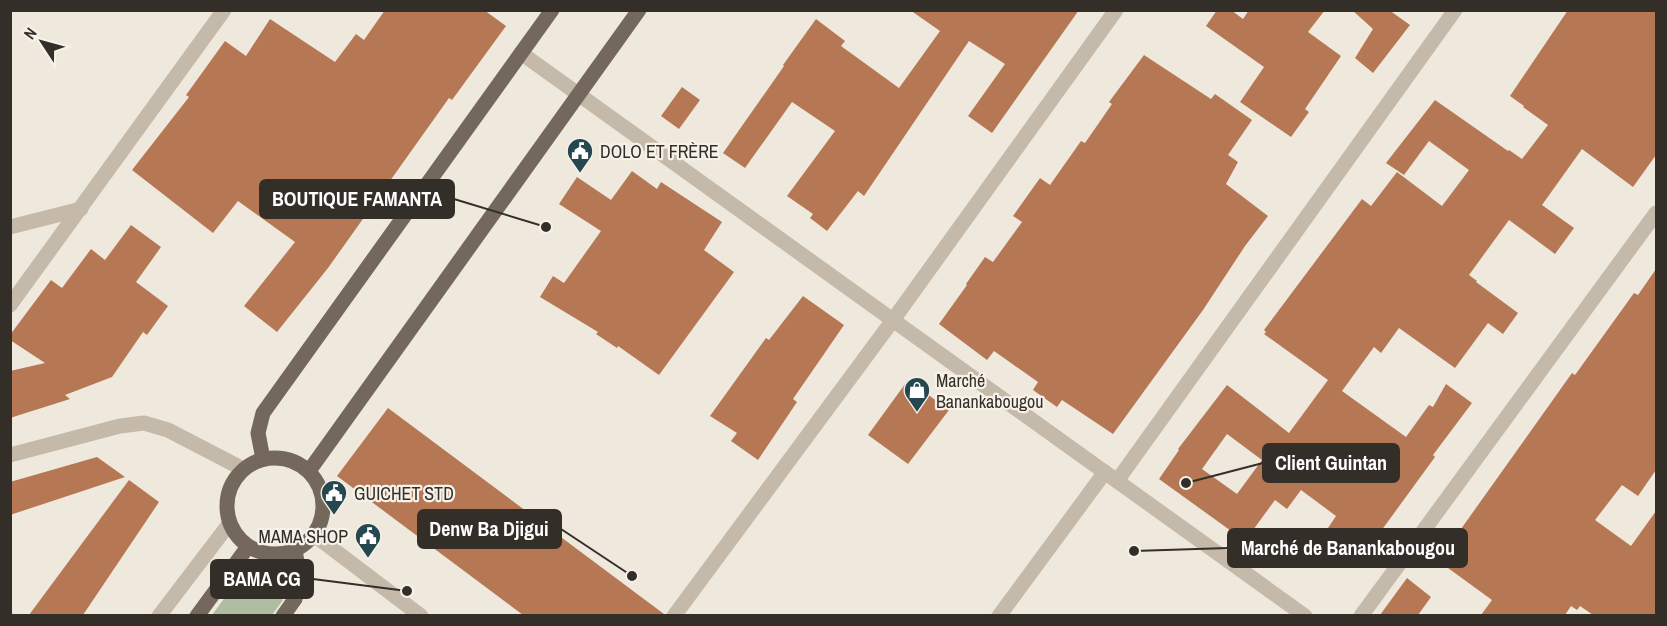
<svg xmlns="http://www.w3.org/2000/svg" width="1667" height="626" font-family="'Archivo Narrow',sans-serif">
  <rect width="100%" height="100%" fill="#efe9dd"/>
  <!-- green -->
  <path fill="#aebc9f" d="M243,573L283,600L272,615H212Z"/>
  <!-- building -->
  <g fill="#b67854" fill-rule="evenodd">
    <path d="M385,10H484L506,26L452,100L449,98L328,268L277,332L244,306L295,242L238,201L213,233L132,170L189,97L186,95L225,41L246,56L270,19L335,62L356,34L364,40Z"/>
    <path d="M910,10H1079L992,133L968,116L1005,64L969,41L864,196L858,191L827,231L810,218L813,214L787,196L835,131L792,102L745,168L723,153L784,66L783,65L816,19L845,41L841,46L899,88L940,31Z"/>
    <path d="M1217,10H1231L1243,19L1249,10H1325L1308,32L1341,56L1305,109L1309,112L1291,137L1240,102L1264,67L1206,26Z"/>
    <path d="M1352,10H1389L1410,25L1373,73L1355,58L1373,29Z"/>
    <path d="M1568,10H1656V155L1633,187L1582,149L1542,205L1574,228L1555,254L1509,220L1469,275L1477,281L1476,282L1518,313L1503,334L1488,323L1455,368L1399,328L1381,353L1374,347L1342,391L1406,437L1429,405L1433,407L1446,384L1472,403L1433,455L1435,457L1365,553L1328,528L1336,516L1301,490L1287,509L1275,500L1245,541L1159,479L1179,450L1178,449L1227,385L1289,433L1328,380L1264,334L1266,332L1264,330L1362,199L1371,206L1397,172L1442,206L1469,170L1429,141L1404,175L1386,163L1435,100L1508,151L1509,150L1522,159L1548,125L1523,107L1524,106L1510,96ZM1227,434L1262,460L1237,494L1202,469Z"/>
    <path d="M1144,55L1211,99L1215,94L1252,120L1228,155L1238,162L1226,184L1268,216L1245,246L1203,310L1113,434L1062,400L1057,407L1033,390L1038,382L994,351L987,360L939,324L967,285L966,284L985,257L993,262L1022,222L1013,216L1040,178L1050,185L1081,141L1085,143L1112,104L1109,102Z"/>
    <path d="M682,87L700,100L679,129L661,116Z"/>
    <path d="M632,171L657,189L661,182L722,222L704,250L734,272L659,375L618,346L617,348L596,334L598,332L540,297L553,276L564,283L601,231L559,204L577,177L611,200Z"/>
    <path d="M131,225L161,247L136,282L168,306L147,335L143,332L112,377L65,395L70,399L10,418V371L45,363L10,340V335L51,280L62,288L91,249L105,260Z"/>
    <path d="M1656,269V470L1638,496L1622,485L1595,520L1631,546L1656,511V615H1593L1580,606L1577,610L1571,606L1565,615H1481L1492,600L1448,568L1461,551L1451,543L1572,373L1575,375L1634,293L1638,295Z"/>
    <path d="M803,296L844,325L793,399L797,402L758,460L731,441L737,433L710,416L766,338L769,340Z"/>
    <path d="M908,380L949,410L908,464L868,435Z"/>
    <path d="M388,408L664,614V615H523L337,476Z"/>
    <path d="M97,457L125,477L10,515V482Z"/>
    <path d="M129,480L159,502L83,615H29Z"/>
    <path d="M1407,578L1431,597L1418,615H1380Z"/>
  </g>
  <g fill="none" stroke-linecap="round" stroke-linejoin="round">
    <!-- minor -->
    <g stroke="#c5baaa" stroke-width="15">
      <path d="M521,53L1305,616"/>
      <path d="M10,227L81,209"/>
      <path d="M10,305L224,10"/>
      <path d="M10,455L120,426L144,423L168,430L243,469"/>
      <path d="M1117,481L1455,10"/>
      <path d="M313,534L421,616"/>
      <path d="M159,616L229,524"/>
      <path d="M674,616L893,320L1116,10"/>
      <path d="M999,616L1105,472"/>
      <path d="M1361,616L1656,213"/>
    </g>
    <!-- major -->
    <g stroke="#74675c" stroke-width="15">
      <circle cx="275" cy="506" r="48"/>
      <path d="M263,459L258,433L263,413L552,10"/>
      <path d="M309,471L639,10"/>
      <path d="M197,616L247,548"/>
      <path d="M283,616L295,599L300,577L295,551"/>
    </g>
  </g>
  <!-- icons -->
  <defs>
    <g id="civic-pin" transform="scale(1.35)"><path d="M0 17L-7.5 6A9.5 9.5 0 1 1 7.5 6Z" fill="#244750" stroke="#f7f2e9"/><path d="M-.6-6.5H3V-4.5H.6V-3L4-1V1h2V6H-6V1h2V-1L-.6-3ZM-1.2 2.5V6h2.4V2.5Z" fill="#fff"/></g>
    <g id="shop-pin" transform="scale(1.35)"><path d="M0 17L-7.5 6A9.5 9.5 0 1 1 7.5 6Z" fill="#244750" stroke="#f7f2e9"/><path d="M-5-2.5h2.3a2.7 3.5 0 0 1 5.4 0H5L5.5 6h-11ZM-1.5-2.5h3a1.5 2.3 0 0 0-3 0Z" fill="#fff"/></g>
  </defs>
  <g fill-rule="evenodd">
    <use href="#civic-pin" x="580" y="151"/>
    <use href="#shop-pin" x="917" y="390"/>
    <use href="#civic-pin" x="334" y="493"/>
    <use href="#civic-pin" x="368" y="536"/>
  </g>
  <g text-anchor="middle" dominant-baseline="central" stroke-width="4.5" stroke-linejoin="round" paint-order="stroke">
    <!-- poi labels -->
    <g font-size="18" fill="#342e29" stroke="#f7f2e9" text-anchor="start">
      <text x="600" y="151">DOLO ET FRÈRE</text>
      <text x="936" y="380">Marché<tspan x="936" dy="21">Banankabougou</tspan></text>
      <text x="354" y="493">GUICHET STD</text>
      <text x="348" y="536" text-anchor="end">MAMA SHOP</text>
    </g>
  </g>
  <!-- callouts -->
  <path fill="none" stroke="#342e29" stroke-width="2" d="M546 227L454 199M1186 483L1263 463M632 576L561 529M1134 551L1228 548M407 591L313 579"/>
  <g fill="#342e29" stroke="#f7f2e9" stroke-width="2">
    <circle cx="546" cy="227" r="6"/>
    <circle cx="1186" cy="483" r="6"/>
    <circle cx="632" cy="576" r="6"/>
    <circle cx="1134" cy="551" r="6"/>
    <circle cx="407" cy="591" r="6"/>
  </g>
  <g fill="#342e29" stroke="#342e29" stroke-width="2">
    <rect x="260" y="180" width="194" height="38" rx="6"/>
    <rect x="1263" y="444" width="136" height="38" rx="6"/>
    <rect x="418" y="510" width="143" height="38" rx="6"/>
    <rect x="1228" y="529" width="239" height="38" rx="6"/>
    <rect x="211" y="560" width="102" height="38" rx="6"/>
  </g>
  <g font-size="20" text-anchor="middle" font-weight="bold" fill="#fff">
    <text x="357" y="206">BOUTIQUE FAMANTA</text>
    <text x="1331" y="470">Client Guintan</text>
    <text x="489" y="536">Denw Ba Djigui</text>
    <text x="1348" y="555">Marché de Banankabougou</text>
    <text x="262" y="586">BAMA CG</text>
  </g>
  <!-- border -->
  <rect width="1667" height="626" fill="none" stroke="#342e29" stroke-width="24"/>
  <!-- north arrow -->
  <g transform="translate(42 42) rotate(306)" stroke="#f7f2e9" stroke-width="4.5" paint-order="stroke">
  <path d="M0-4.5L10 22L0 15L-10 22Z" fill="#342e29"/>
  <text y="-9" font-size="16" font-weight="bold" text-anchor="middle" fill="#342e29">N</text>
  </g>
</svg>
